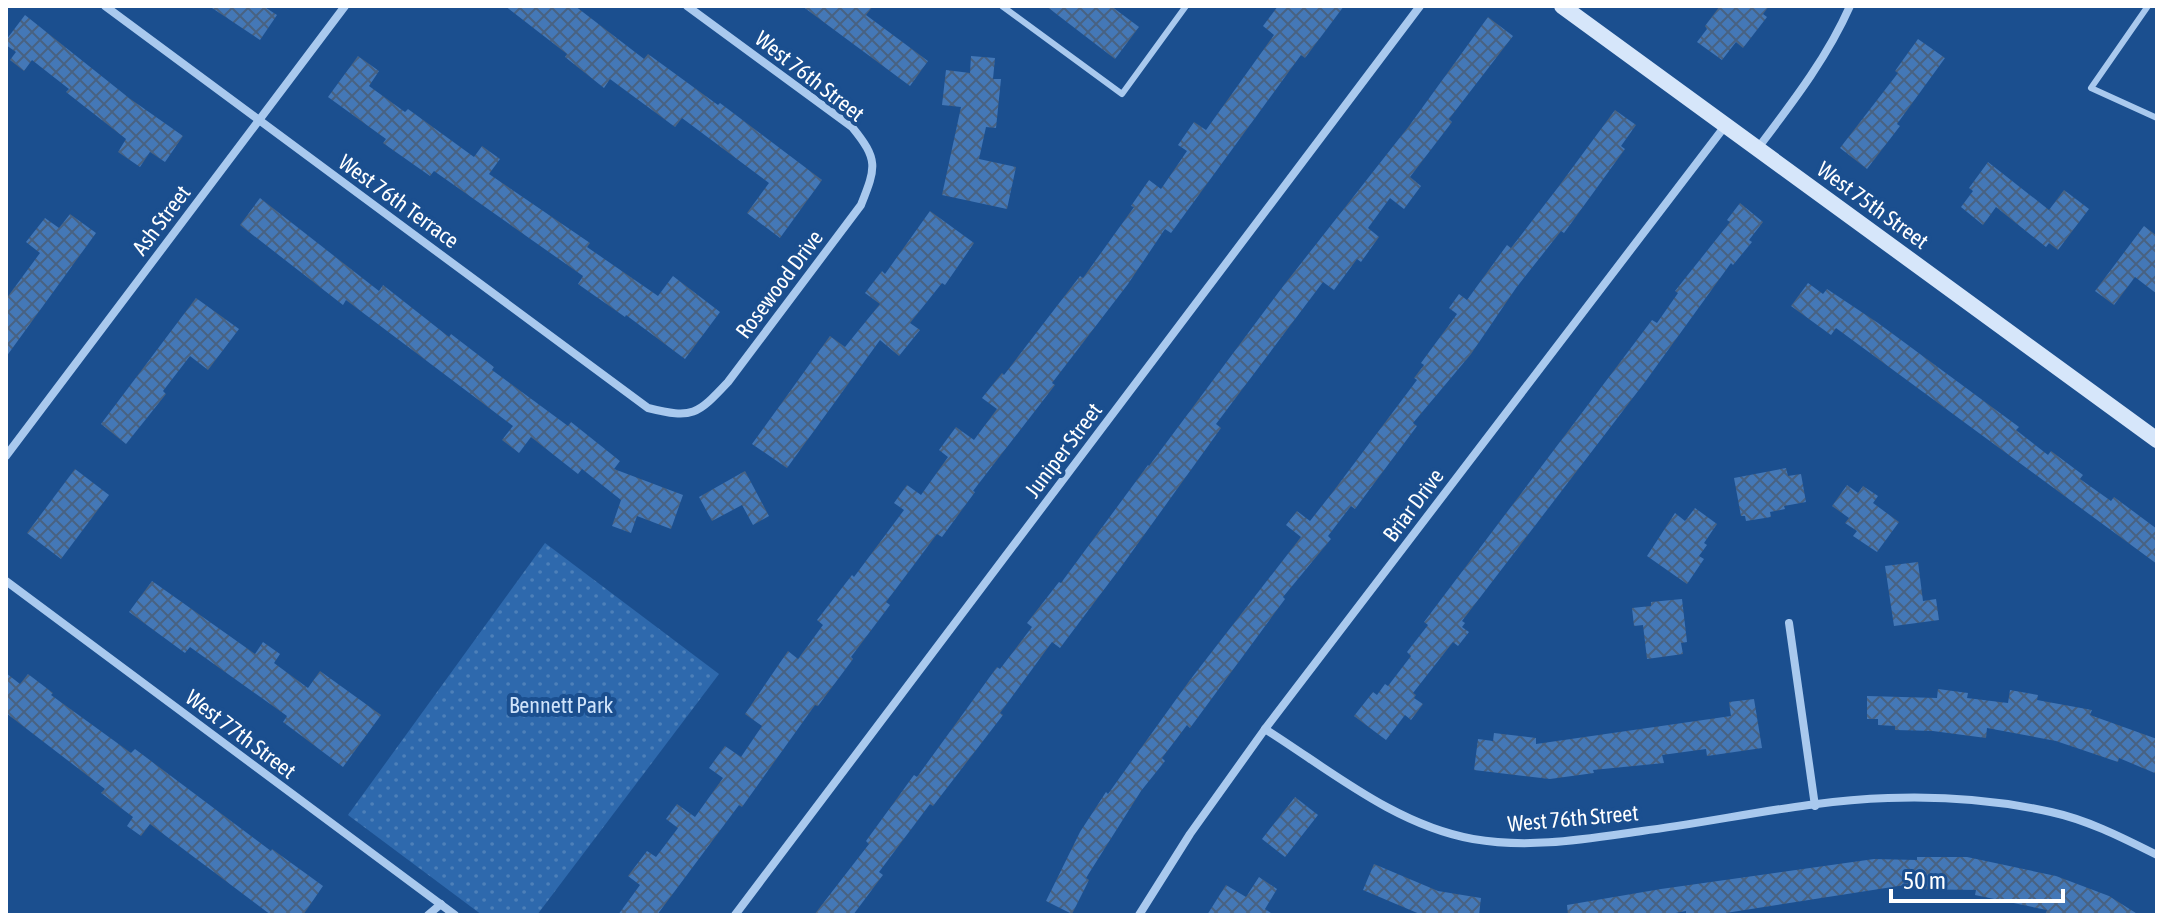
<svg xmlns="http://www.w3.org/2000/svg" width="2163" height="921" font-family="'Asap Condensed',sans-serif">
  <defs>
    <pattern id="park-dots" width="8" height="8" patternUnits="userSpaceOnUse" patternTransform="scale(2)"><rect width="8" height="8" fill="#2e69ad"/><path d="M2 2h.1M6 6h.1" fill="none" stroke="#4d80b9" stroke-width="1.8" stroke-linecap="round"/></pattern>
    <pattern id="building-cross-hatch" width="8" height="8" patternUnits="userSpaceOnUse" patternTransform="scale(2)"><rect width="8" height="8" fill="#4478b7"/><path d="M0 0l8 8M0 8l8-8" fill="none" stroke="#486282"/></pattern>
  </defs>
  <rect width="100%" height="100%" fill="#1b4f8f"/>
  <!-- park -->
  <path fill="url(#park-dots)" d="M545,543L719,674L537,915H482L348,815Z"/>
  <!-- building -->
  <g fill="url(#building-cross-hatch)">
    <path d="M209,6H263L277,15L260,40Z"/>
    <path d="M505,6H575L644,59L648,54L718,105L720,103L822,180L780,238L747,213L769,183L682,118L675,127L610,79L604,88L565,57L567,54Z"/>
    <path d="M802,6H873L866,15L928,61L910,86Z"/>
    <path d="M1046,6H1111L1139,27L1115,59Z"/>
    <path d="M1278,6H1344L1305,58L1301,55L1171,233L1165,229L1128,284L1052,383L1055,385L973,491L975,492L942,537L937,534L886,602L890,605L851,657L853,659L818,706L815,705L742,807L739,805L657,915H618L640,885L628,876L647,851L656,857L678,828L666,819L677,804L695,817L723,778L709,768L725,746L741,757L762,726L745,714L788,651L798,659L823,625L817,620L852,575L854,577L904,510L894,503L907,485L921,495L948,457L939,450L956,427L974,440L997,409L982,398L1002,373L1004,375L1080,276L1083,278L1134,207L1131,206L1149,180L1161,189L1187,151L1178,145L1194,122L1206,130L1274,35L1263,26Z"/>
    <path d="M1720,6H1769L1763,14L1767,17L1743,48L1736,42L1722,60L1697,42L1707,29L1705,26Z"/>
    <path d="M25,15L129,98L183,136L165,162L150,152L140,167L118,152L126,139L66,92L69,89L32,60L24,71L10,60L16,52L6,45V40Z"/>
    <path d="M1488,17L1513,36L1449,119L1452,122L1410,177L1421,186L1404,209L1390,198L1368,228L1379,237L1361,262L1357,259L1334,290L1323,282L1216,424L1221,428L1121,567L1060,648L1052,642L1000,713L1003,715L933,806L930,804L879,872L883,875L853,915H814L869,844L866,841L914,775L917,777L997,667L1000,669L1032,627L1027,623L1059,582L1061,583L1148,465L1149,466L1284,285L1409,126Z"/>
    <path d="M1918,39L1945,58L1897,124L1900,126L1867,169L1840,148L1898,73L1895,71Z"/>
    <path d="M358,56L379,71L369,86L405,112L408,109L474,157L482,146L500,159L489,174L590,243L587,247L658,296L673,276L720,312L685,359L626,315L625,317L578,284L583,276L434,171L430,176L383,143L386,139L328,97Z"/>
    <path d="M971,56L995,58L993,79H1001L996,128L986,127L979,159L1016,167L1007,209L942,195L961,107L942,105L946,70L970,73Z"/>
    <path d="M1615,110L1636,125L1621,146L1625,149L1564,233L1561,231L1516,288L1471,354L1413,423L1417,426L1355,509L1351,506L1328,536L1331,539L1283,597L1285,599L1190,728L1187,725L1162,758L1165,761L1141,791L1086,878L1089,880L1072,914L1046,901L1080,832L1106,792L1108,794L1190,680L1301,537L1286,525L1297,511L1310,521L1332,493L1417,380L1414,378L1424,365L1421,363L1457,314L1449,308L1459,294L1467,300L1507,245L1511,248L1556,190Z"/>
    <path d="M1988,162L2049,210L2064,190L2089,209L2058,250L2049,243L2046,247L1996,207L1983,225L1961,207L1973,191L1969,188Z"/>
    <path d="M260,198L379,291L383,285L449,337L451,334L494,367L492,370L568,426L571,422L620,461L614,469L683,495L671,529L637,516L631,533L612,526L621,500L582,469L578,474L531,437L519,453L502,440L513,426L346,300L343,305L240,225Z"/>
    <path d="M1740,203L1763,222L1749,240L1752,242L1733,265L1731,263L1645,382L1462,621L1465,623L1462,627L1469,632L1458,646L1453,642L1413,693L1416,695L1414,698L1423,704L1411,720L1405,715L1386,740L1354,716L1373,692L1377,695L1385,684L1388,686L1411,656L1407,652L1428,625L1424,622L1652,320L1657,323L1678,293L1675,291L1730,222L1727,220Z"/>
    <path d="M930,211L974,243L945,285L942,283L910,323L920,330L899,356L880,340L787,468L752,444L830,336L845,347L880,304L865,293L882,271L885,274Z"/>
    <path d="M70,214L96,233L6,357V299L40,253L26,242L45,218L59,228Z"/>
    <path d="M2144,226L2157,236V294L2135,277L2114,305L2095,291Z"/>
    <path d="M1808,283L1823,294L1827,289L1878,323L2019,427L2016,430L2048,455L2051,451L2083,475L2080,479L2111,501L2114,497L2157,529V564L1836,328L1831,335L1791,306Z"/>
    <path d="M196,298L239,329L208,370L190,356L163,391L166,394L126,444L101,424Z"/>
    <path d="M1786,468L1788,476L1801,474L1806,502L1784,506L1785,509L1770,512L1771,517L1746,521L1745,516H1741L1734,478Z"/>
    <path d="M75,469L109,495L61,559L27,533Z"/>
    <path d="M745,471L769,516L753,525L742,505L712,521L699,497Z"/>
    <path d="M1847,485L1858,493L1863,486L1878,496L1873,503L1899,522L1877,552L1853,536L1857,531L1845,523L1849,518L1832,506Z"/>
    <path d="M1695,508L1717,524L1704,543L1707,545L1699,556L1704,559L1687,584L1647,556L1675,513L1685,521Z"/>
    <path d="M1918,562L1923,601L1936,599L1939,620L1894,626L1885,566Z"/>
    <path d="M152,581L255,654L263,642L280,654L274,663L308,688L320,671L381,715L343,767L283,722L287,716L190,647L185,653L129,612Z"/>
    <path d="M1682,599L1687,642L1681,643L1683,654L1647,659L1643,625L1634,626L1632,608L1651,606V602Z"/>
    <path d="M6,673L20,684L28,674L53,693L51,695L131,753L135,749L271,851L272,849L323,886L303,915H271L150,824L141,836L127,826L133,817L101,793L105,789L6,713Z"/>
    <path d="M1938,689L1968,693L1967,698L2008,703L2010,690L2038,695L2037,700L2092,710L2090,715L2157,739V774L2119,758L2118,762L2056,741L1987,728L1986,738L1933,731L1895,730V726L1878,725V719H1867V696L1937,698Z"/>
    <path d="M1754,699L1762,748L1707,756L1706,749L1662,755L1664,763L1593,770L1594,773L1550,779L1474,770L1478,739L1493,741L1494,733L1536,738V744L1731,716L1729,702Z"/>
    <path d="M1295,797L1318,815L1285,857L1262,839Z"/>
    <path d="M1917,857H1967L2056,876L2109,896L2139,915H2045L2047,910L1975,895L1976,890L1905,889V885L1713,915H1686V911L1665,915H1568L1567,905L1661,889L1874,859L1917,860Z"/>
    <path d="M1374,864L1438,891L1481,898L1479,915H1422L1363,890Z"/>
    <path d="M1259,877L1277,889L1265,909L1274,915H1207L1226,885L1246,897Z"/>
  </g>
  <g fill="none" stroke-linecap="round" stroke-linejoin="round">
    <!-- service -->
    <g stroke="#a9c9ee" stroke-width="6">
      <path d="M1002,6L1122,94L1186,6"/>
      <path d="M2148,6L2091,88L2157,118"/>
    </g>
    <!-- minor -->
    <g stroke="#a9c9ee" stroke-width="8">
      <path d="M105,6L648,408C693,419 697,415 728,382L861,205C876,167 879,160 852,127L687,6"/>
      <path d="M1758,148C1792,103 1827,58 1850,6"/>
      <path d="M6,456L345,6"/>
      <path d="M6,581L455,915"/>
      <path d="M1789,623L1815,806"/>
      <path d="M1265,729C1330,770 1395,825 1473,839C1530,849 1585,839 1642,831C1721,821 1809,800 1888,798C1943,796 1997,800 2051,812C2088,820 2123,838 2157,855"/>
      <path d="M428,915L441,904"/>
      <path d="M735,915L1420,6"/>
      <path d="M1139,915L1190,834L1265,729L1725,126"/>
    </g>
    <!-- secondary -->
    <path stroke="#d6e6fa" stroke-width="16" d="M1562,6L2157,440"/>
  </g>
  <g text-anchor="middle" dominant-baseline="central" stroke-width="8" stroke-linejoin="round" paint-order="stroke">
    <!-- street labels -->
    <g font-size="22" fill="#fff" stroke="#1b4f8f">
      <text transform="translate(810 76) rotate(38)">West 76th Street</text>
      <text transform="translate(399 201) rotate(36)">West 76th Terrace</text>
      <text transform="translate(1873 205) rotate(36)">West 75th Street</text>
      <text transform="translate(161 220) rotate(-53)">Ash Street</text>
      <text transform="translate(779 284) rotate(-53)">Rosewood Drive</text>
      <text transform="translate(1063 450) rotate(-53)">Juniper Street</text>
      <text transform="translate(1413 505) rotate(-53)">Briar Drive</text>
      <text transform="translate(241 734) rotate(37)">West 77th Street</text>
      <text transform="translate(1573 818) rotate(-5)">West 76th Street</text>
    </g>
    <!-- park labels -->
    <g font-size="22" fill="#cfe3fa" stroke="#1b4f8f">
      <text x="561" y="705">Bennett Park</text>
    </g>
  </g>
  <!-- border -->
  <rect width="2163" height="921" fill="none" stroke="#ffffff" stroke-width="16"/>
  <!-- scale -->
  <path d="M1891 889v12h172v-12" fill="none" stroke="#ffffff" stroke-width="4"/>
  <text x="1903" y="889" font-size="24" fill="#ffffff" stroke="#1b4f8f" stroke-width="6" paint-order="stroke">50 m</text>
</svg>
